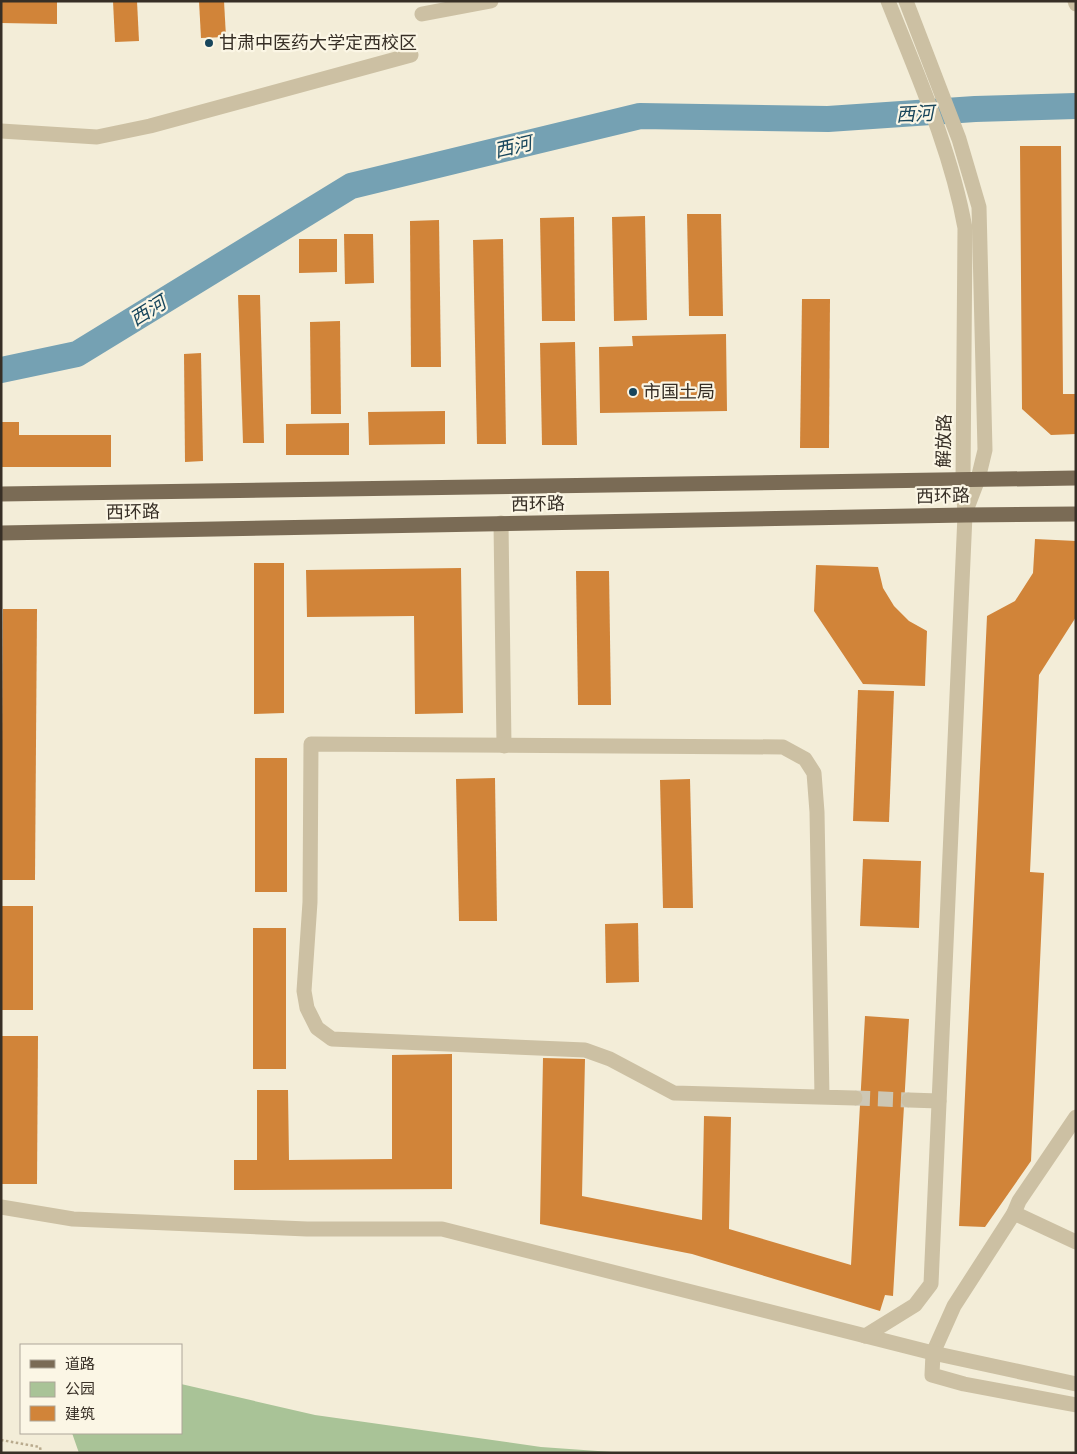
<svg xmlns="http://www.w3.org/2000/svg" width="1077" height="1454" font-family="Jost,'Noto Sans SC',sans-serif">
  <rect width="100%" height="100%" fill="#f3edd8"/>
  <!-- green -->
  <path fill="#a9c397" d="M181,1384L315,1415L541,1447L626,1453H79L72,1433H181Z"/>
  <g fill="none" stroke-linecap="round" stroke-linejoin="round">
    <!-- river -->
    <path stroke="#75a1b3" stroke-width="26" d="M1,370L77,354L351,186L640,116L828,119L975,109L1076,106"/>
  </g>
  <!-- building -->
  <g fill="#d18439">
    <path d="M1,1H57V24L1,23Z"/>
    <path d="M113,1H137L139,41L115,42Z"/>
    <path d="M199,1H224L226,37L201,38Z"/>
    <path d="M1020,146H1061L1063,394H1076V434L1051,435L1022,409Z"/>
    <path d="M687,214H721L723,316H689Z"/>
    <path d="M645,216L647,320L614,321L612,217Z"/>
    <path d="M574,217L575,321H542L540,218Z"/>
    <path d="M439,220L441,367H411L410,221Z"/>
    <path d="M344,234H373L374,283L345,284Z"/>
    <path d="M299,239H337V272L299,273Z"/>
    <path d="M503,239L506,444H477L473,240Z"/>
    <path d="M238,295H260L264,443H243Z"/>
    <path d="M802,299H830L829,448H800Z"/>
    <path d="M340,321L341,414H311L310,322Z"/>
    <path d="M726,334L727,411L600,413L599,347L633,346L632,336Z"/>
    <path d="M575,342L577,445H542L540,343Z"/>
    <path d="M201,353L203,461L185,462L184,354Z"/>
    <path d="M445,411V444L369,445L368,412Z"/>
    <path d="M1,422H19V435H111V467H1Z"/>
    <path d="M349,423V455H286V424Z"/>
    <path d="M1035,539L1076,541V617L1039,675L1030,872L1044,873L1031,1161L985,1227L959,1226L987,616L1015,601L1033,573Z"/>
    <path d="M254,563H284V713L254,714Z"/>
    <path d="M816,565L878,567L883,588L894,606L909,621L927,631L925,686L863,684L814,611Z"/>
    <path d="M461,568L463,713L415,714L414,616L307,617L306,570Z"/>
    <path d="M576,571H609L611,705H578Z"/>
    <path d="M3,609H37L35,880H1Z"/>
    <path d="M858,690L894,691L889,822L853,821Z"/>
    <rect x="255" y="758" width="32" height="134"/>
    <path d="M495,778L497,921H459L456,779Z"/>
    <path d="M690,779L693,908H663L660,780Z"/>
    <path d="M863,859L921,861L919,928L860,926Z"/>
    <rect x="1" y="906" width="32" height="104"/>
    <path d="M638,923L639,982L606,983L605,924Z"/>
    <rect x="253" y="928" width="33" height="141"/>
    <path d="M865,1016L909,1019L893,1296L885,1295L880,1311L692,1254L540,1224L543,1058L585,1059L582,1196L702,1220L704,1116L731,1117L729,1229L851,1265Z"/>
    <path d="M1,1036H38L37,1184H1Z"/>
    <path d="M452,1054V1189L234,1190V1160H257V1090H288L289,1160L392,1159V1055Z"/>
  </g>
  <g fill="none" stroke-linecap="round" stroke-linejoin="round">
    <!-- minor-tunnel -->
    <path stroke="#cdc7b4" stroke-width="15" stroke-dasharray="15 8" stroke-linecap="butt" d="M855,1098L909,1100"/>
    <!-- path -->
    <path stroke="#b8aa8d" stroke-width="2.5" stroke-dasharray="2.5 2.5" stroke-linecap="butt" d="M1,1440L40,1447L41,1453"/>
    <!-- minor -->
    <g stroke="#ccc0a3" stroke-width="15">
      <path d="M906,1L959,139L979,207L985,450L978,479L967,508"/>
      <path d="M1075,1L1076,4"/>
      <path d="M422,14L491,1"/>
      <path d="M1,131L97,137L150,126L411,55"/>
      <path d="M501,523L504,746"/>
      <path d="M822,1097L817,812L814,773L805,759L783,747L311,744L310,902L304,991L307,1008L317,1028L332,1039L585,1050L610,1059L674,1093L855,1098"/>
      <path d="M909,1100L939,1101"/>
      <path d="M1076,1117L1019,1201L1014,1213L954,1306L933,1353L932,1375L964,1384L1076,1405"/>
      <path d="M1,1207L73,1219L307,1229H442L933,1353L1076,1384"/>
      <path d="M1014,1213L1076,1242"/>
      <path d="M865,1336L915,1305L931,1284L965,515L963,480L965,228C951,150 917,74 888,1"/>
    </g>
    <!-- major -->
    <g stroke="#7a6b55" stroke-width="15">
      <path d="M1,494L1076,478"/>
      <path d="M1,533L965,515L1076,514"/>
    </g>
  </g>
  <!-- markers -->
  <g fill="#18465c" stroke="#fbf6e5" stroke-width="2">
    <circle cx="209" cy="43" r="5"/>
    <circle cx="633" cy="392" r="5"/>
  </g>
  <g text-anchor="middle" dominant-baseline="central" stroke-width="4.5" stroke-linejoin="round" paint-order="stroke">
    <!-- poi labels -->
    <g font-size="18" fill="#372f26" stroke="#fbf6e5" text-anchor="start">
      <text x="219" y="43">甘肃中医药大学定西校区</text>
      <text x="643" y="392">市国土局</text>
    </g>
    <!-- street labels -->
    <g font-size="18" fill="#372f26" stroke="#fbf6e5">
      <text transform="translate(944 441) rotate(-89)">解放路</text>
      <text transform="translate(943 496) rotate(-1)">西环路</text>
      <text transform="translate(538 504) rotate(-1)">西环路</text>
      <text transform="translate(133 512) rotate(-1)">西环路</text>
    </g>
    <!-- water labels -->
    <g font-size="19" font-style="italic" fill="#18465c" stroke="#fbf6e5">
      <text transform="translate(915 114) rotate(-3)">西河</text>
      <text transform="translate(513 147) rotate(-13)">西河</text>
      <text transform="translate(148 311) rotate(-32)">西河</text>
    </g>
  </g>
  <!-- border -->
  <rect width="1077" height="1454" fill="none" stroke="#372f26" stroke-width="5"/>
  <!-- legend -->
  <rect x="20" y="1344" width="162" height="90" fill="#fbf6e5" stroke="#ada699"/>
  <rect x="30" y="1360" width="25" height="8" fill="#7a6b55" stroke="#ada699"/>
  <text x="65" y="1369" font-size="15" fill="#372f26">道路</text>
  <rect x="30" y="1382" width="25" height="15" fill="#a9c397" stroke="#ada699"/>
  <text x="65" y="1394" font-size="15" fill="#372f26">公园</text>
  <rect x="30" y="1406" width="25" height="15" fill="#d18439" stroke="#ada699"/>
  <text x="65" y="1419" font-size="15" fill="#372f26">建筑</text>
</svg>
